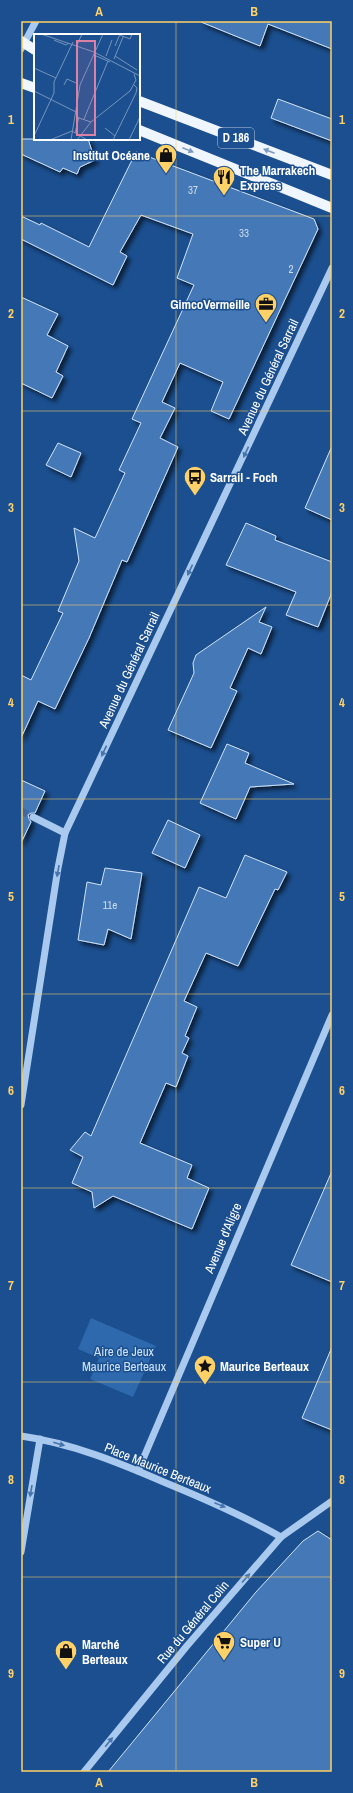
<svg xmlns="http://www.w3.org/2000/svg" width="353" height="1793" font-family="'Archivo Narrow',sans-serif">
  <defs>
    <filter id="shadow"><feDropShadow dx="3.5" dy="3.5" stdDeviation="2" flood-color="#0009"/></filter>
  </defs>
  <rect width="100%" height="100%" fill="#1b4f8f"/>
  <!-- green -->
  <path fill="#2e69ad" d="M91,1318L156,1346L133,1397L90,1379L99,1358L78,1349Z"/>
  <!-- building -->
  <g fill="#4478b7" stroke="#cfe3fa" filter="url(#shadow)">
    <path d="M201,21H332V49L268,24L260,46L201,22Z"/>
    <path d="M278,99L332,119V141L271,118Z"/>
    <path d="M21,139H88L95,160L80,167L77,174L63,168L60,172L21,154Z"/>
    <path d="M136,152L314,219L318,229L229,419L211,411L223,382L180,363L162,402L175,408L160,438L178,447L127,562L122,560L89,638L55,709L38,701L21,738V675L31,680L63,613L58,611L79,561L74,528L95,538L125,473L119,470L141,423L132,419L194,285L177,278L193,234L141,215L120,252L127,256L113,285L21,239V216L40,225L41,223L89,247Z"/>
    <path d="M21,297L58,314L47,335L68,346L56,372L63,376L52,398L21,383Z"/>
    <path d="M58,443L81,453L71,477L46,465Z"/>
    <path d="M332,446V520L305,508Z"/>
    <path d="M246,523L276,536L275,540L332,562V592L318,627L286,615L296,592L226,565Z"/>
    <path d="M266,607L259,622L272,627L261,654L248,648L230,688L237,691L211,748L168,730L194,673L193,663L196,655Z"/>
    <path d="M227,744L249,753L245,763L294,784L250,787L236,819L200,803Z"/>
    <path d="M21,780L45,791L35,813H31L28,815L29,819L31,822L21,843Z"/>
    <path d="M168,820L200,835L185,868L152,853Z"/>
    <path d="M245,855L287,872L278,890L275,889L238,966L206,953L184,1001L197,1007L185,1036L189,1038L182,1053L188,1056L176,1087L166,1083L140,1143L192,1165L187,1178L209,1188L192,1229L113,1196L94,1208L92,1192L72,1183L83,1157L70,1150L85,1132L91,1136L199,887L226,898Z"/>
    <path d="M105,868L142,873L131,939L108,929L104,945L78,940L87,882L101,885Z"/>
    <path d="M332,1171V1282L291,1265Z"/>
    <path d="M332,1347V1430L302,1418Z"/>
    <path d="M318,1531L332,1540V1772H108L256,1592L303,1541Z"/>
  </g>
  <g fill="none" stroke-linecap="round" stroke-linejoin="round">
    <!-- minor-tunnel -->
    <path stroke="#3d69a0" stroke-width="7" stroke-dasharray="7 3.5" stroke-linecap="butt" d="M21,811L33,817"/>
    <!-- minor -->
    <g stroke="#a9c9ee" stroke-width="7">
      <path d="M21,49L36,21"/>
      <path d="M33,817L65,833"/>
      <path d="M21,1105L58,868L65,833L332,268"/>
      <path d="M21,1436C71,1443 120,1463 166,1483C205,1499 244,1516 281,1537"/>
      <path d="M138,1471L332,1015"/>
      <path d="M21,1552L40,1439"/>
      <path d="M84,1772L186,1647L281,1537L332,1501"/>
    </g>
    <!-- major -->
    <g stroke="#f0f6ff" stroke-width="10">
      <path d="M21,41L35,50"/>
      <path d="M21,83L35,88"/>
      <path d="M139,101L332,175"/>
      <path d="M139,130L332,208"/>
    </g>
  </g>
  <!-- one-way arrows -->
  <defs><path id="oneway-solid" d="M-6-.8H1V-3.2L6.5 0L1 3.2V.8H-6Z"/></defs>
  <g fill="#7b9ac1">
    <use href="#oneway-solid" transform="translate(188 150) rotate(22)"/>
    <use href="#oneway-solid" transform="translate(269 151) rotate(-159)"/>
  </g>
  <g fill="#4674ac">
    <use href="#oneway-solid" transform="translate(246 452) rotate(115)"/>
    <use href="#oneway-solid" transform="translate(190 570) rotate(115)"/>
    <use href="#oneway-solid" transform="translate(104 751) rotate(115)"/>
    <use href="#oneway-solid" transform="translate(58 871) rotate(100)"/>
    <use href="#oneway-solid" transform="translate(59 1444) rotate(16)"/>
    <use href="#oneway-solid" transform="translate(31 1491) rotate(100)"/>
    <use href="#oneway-solid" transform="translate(220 1505) rotate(22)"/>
    <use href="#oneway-solid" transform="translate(246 1578) rotate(-49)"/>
    <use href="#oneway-solid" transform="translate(109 1742) rotate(-51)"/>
  </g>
  <!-- grid -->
  <path fill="none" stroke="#ffd166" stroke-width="1" stroke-opacity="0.55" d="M176,21V1772M21,216H332M21,411H332M21,605H332M21,799H332M21,994H332M21,1188H332M21,1382H332M21,1577H332"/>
  <!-- icons -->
  <defs>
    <g id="shop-pin" transform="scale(1.15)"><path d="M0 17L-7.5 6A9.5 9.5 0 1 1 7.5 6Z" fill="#ffd166" stroke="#1b4f8f"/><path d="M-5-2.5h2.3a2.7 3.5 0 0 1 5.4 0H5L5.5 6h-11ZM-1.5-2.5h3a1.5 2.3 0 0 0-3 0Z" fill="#111"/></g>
    <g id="restaurant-pin" transform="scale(1.15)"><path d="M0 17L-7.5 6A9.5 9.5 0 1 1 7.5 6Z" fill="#ffd166" stroke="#1b4f8f"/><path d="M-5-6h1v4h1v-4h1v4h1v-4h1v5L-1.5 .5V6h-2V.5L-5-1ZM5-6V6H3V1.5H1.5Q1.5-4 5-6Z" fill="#111"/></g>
    <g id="office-pin" transform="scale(1.15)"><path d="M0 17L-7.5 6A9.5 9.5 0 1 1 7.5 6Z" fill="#ffd166" stroke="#1b4f8f"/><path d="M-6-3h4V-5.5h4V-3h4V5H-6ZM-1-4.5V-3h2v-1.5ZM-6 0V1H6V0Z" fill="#111"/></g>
    <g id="bus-pin" transform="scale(1.15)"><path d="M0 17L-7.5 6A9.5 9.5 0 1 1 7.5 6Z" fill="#ffd166" stroke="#1b4f8f"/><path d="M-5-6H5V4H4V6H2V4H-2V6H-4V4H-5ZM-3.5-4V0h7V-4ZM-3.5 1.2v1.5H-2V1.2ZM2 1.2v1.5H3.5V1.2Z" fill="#111"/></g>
    <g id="sight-pin" transform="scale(1.15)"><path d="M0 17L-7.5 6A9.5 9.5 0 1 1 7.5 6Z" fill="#ffd166" stroke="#1b4f8f"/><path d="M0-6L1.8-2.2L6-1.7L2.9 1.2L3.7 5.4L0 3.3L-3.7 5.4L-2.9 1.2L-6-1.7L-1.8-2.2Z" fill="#111"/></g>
    <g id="supermarket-pin" transform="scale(1.15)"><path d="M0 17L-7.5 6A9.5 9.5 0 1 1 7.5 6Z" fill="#ffd166" stroke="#1b4f8f"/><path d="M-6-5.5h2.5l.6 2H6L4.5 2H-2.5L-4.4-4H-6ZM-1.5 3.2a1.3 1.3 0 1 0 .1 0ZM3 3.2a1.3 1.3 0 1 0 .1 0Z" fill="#111"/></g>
  </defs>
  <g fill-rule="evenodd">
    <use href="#shop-pin" x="166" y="155"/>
    <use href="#restaurant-pin" x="224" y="177"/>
    <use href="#office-pin" x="266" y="304"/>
    <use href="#bus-pin" x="195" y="477"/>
    <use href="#sight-pin" x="205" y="1366"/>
    <use href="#supermarket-pin" x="224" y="1642"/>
    <use href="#shop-pin" x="66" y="1651"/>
  </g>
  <g text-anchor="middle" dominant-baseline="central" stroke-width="3" stroke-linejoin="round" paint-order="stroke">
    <!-- number labels -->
    <g font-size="11" fill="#d0dded">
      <text x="193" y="190">37</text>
      <text x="244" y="233">33</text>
      <text x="291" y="269">2</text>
      <text x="110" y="905">11e</text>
    </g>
    <!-- shield labels -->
    <rect fill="#1b4f8f" stroke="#bbcadd" stroke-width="1" x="218" y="128" width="36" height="20" rx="3"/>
    <g font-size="12" font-weight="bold" fill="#fff">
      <text x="236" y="138">D 186</text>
    </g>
    <!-- poi labels -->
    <g font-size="13" font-weight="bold" fill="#fff" stroke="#1b4f8f" text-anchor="start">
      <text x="150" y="155" text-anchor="end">Institut Océane</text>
      <text x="240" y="170">The Marrakech<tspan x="240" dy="15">Express</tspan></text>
      <text x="250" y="304" text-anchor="end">GimcoVermeille</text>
      <text x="210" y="477">Sarrail - Foch</text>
      <text x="220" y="1366">Maurice Berteaux</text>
      <text x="240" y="1642">Super U</text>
      <text x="82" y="1644">Marché<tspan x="82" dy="15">Berteaux</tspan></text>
    </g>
    <!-- street labels -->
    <g font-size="13" fill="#fff" stroke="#1b4f8f">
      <text transform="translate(268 377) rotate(-65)">Avenue du Général Sarrail</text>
      <text transform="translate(129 670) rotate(-65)">Avenue du Général Sarrail</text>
      <text transform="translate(223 1238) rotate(-67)">Avenue d'Aligre</text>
      <text transform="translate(158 1468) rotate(22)">Place Maurice Berteaux</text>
      <text transform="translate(193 1622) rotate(-50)">Rue du Général Colin</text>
    </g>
    <!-- park labels -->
    <g font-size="13" fill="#cfe3fa" stroke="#1b4f8f">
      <text x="124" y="1351">Aire de Jeux<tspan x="124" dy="15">Maurice Berteaux</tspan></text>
    </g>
  </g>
  <!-- overview -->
  <g transform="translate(34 34)">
    <rect width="106" height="106" fill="#1b4f8f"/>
    <path fill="none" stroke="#7695bc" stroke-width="1" d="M7,0L60,18L106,42M83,0L96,5L98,0M20,6L32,11L35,9M43,11L48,0M81,12L86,0M60,21L76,28M72,22L78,6M81,22L103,36M80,25L89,3M0,34L22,44M30,51L33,45L42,49M0,57L42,78M42,83L57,88M50,85L74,27M71,94L81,102M41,99L45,83M0,102L20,59V48L39,8M16,106L38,97L53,106M37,106L46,51L69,0M43,106L57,88L96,57L102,46L100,40M79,106L102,59L103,54L100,51M95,106L106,83"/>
    <path fill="#dd80a5" fill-opacity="0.15" stroke="#dd80a5" stroke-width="2" d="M43,7H61V101H43Z"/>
    <rect width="106" height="106" fill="none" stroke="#fff" stroke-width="2"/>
  </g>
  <!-- border -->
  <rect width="353" height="1793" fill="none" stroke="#1b4f8f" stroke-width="44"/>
  <rect x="22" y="22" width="309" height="1749" fill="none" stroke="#ffd166" stroke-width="1.5"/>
  <g font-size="13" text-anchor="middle" font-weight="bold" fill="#ffd166">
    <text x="99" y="16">A</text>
    <text x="254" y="16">B</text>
    <text x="11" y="124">1</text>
    <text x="342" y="124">1</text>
    <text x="11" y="318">2</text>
    <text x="342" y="318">2</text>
    <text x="11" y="512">3</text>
    <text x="342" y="512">3</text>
    <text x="11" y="707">4</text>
    <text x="342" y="707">4</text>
    <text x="11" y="901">5</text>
    <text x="342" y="901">5</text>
    <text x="11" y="1095">6</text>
    <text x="342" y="1095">6</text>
    <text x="11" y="1290">7</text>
    <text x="342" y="1290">7</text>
    <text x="11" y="1484">8</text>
    <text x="342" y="1484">8</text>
    <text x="11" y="1678">9</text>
    <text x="342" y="1678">9</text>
    <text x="99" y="1787">A</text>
    <text x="254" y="1787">B</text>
  </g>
</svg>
